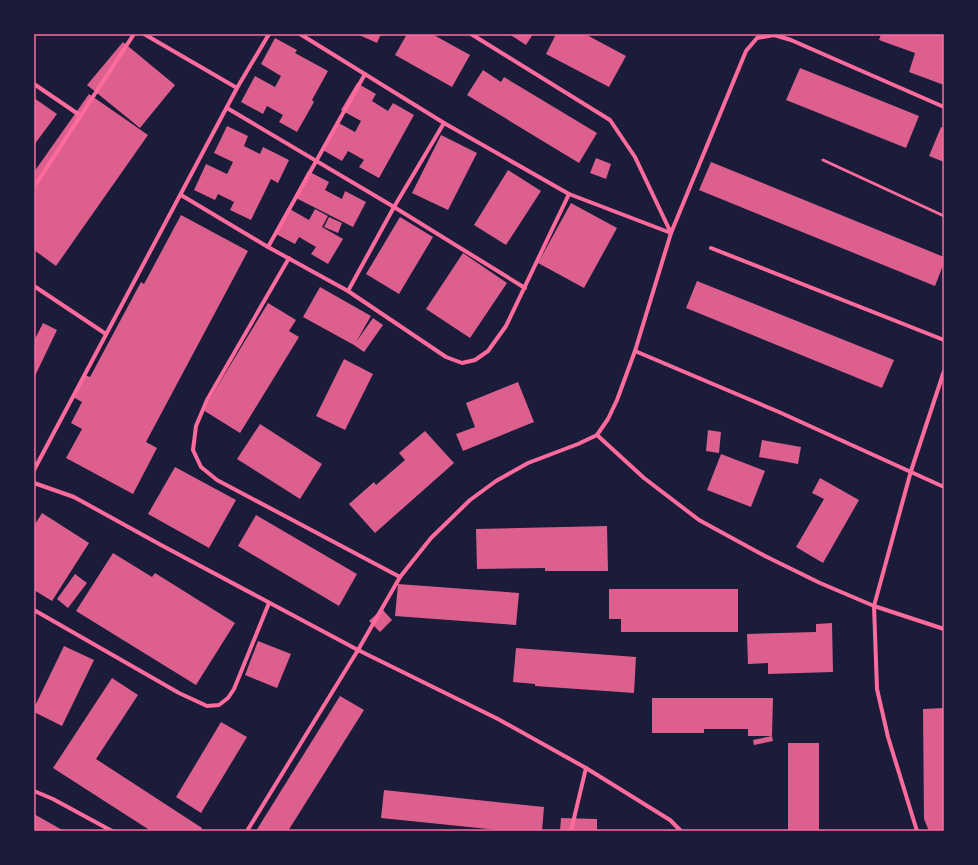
<svg xmlns="http://www.w3.org/2000/svg" width="978" height="865" font-family="Manrope,sans-serif">
  <rect width="100%" height="100%" fill="#1b1b3a"/>
  <!-- building -->
  <g fill="#dd5f8e">
    <path d="M357,34H381L377,43Z"/>
    <path d="M407,34H432L470,55L452,87L395,55Z"/>
    <path d="M509,34H533L526,45Z"/>
    <path d="M556,34H585L626,56L609,87L546,54Z"/>
    <path d="M881,34H944V85L909,72L915,53L879,40Z"/>
    <path d="M275,38L297,50L295,53L328,71L312,100L314,102L297,132L279,122L283,115L267,106L263,114L241,102L255,76L275,87L281,76L261,64Z"/>
    <path d="M123,42L175,85L140,128L87,85Z"/>
    <path d="M800,68L919,116L906,148L786,100Z"/>
    <path d="M483,70L501,82L504,77L597,133L579,163L467,95Z"/>
    <path d="M357,83L376,94L372,101L388,111L393,103L414,115L379,178L359,167L364,160L348,151L342,161L321,149L337,122L355,132L361,121L341,110Z"/>
    <path d="M89,94L148,135L56,266L34,250V172Z"/>
    <path d="M34,98L57,114L34,145Z"/>
    <path d="M227,126L248,136L244,146L260,154L263,147L289,160L278,183L271,179L251,220L230,210L234,202L218,194L215,200L194,190L206,164L227,174L233,162L214,153Z"/>
    <path d="M941,127L944,128V162L929,156Z"/>
    <path d="M441,135L477,153L448,210L412,193Z"/>
    <path d="M596,158L611,164L606,179L590,173Z"/>
    <path d="M711,162L944,257V263L935,286L699,190Z"/>
    <path d="M508,170L541,191L506,245L474,225Z"/>
    <path d="M308,171L329,182L325,190L342,199L345,191L366,202L353,227L294,197Z"/>
    <path d="M571,203L617,228L584,288L538,263Z"/>
    <path d="M288,208L309,220L315,209L328,216L322,227L343,239L328,264L311,254L316,247L299,237L295,244L274,233Z"/>
    <path d="M181,215L248,251L146,442L157,448L133,494L66,458L82,429L71,423L82,402L73,397L85,375L90,377L141,282L144,284Z"/>
    <path d="M329,217L342,223L338,233L324,227Z"/>
    <path d="M400,217L433,237L399,294L366,274Z"/>
    <path d="M463,253L507,283L470,338L426,309Z"/>
    <path d="M697,281L894,360L882,388L686,308Z"/>
    <path d="M320,287L371,316L356,342L373,318L383,325L364,352L354,345L303,317Z"/>
    <path d="M268,303L296,320L289,331L299,337L240,433L203,410Z"/>
    <path d="M43,323L57,330L34,378V341Z"/>
    <path d="M344,359L373,374L345,430L316,416Z"/>
    <path d="M518,382L534,422L463,451L456,434L475,427L466,403Z"/>
    <path d="M260,424L322,464L300,499L237,459Z"/>
    <path d="M708,430L721,432L719,453L706,451Z"/>
    <path d="M425,431L454,463L375,533L349,504L374,482L376,485L405,460L399,453Z"/>
    <path d="M762,440L801,447L798,464L759,457Z"/>
    <path d="M721,454L765,471L751,507L707,490Z"/>
    <path d="M175,467L236,500L209,548L148,514Z"/>
    <path d="M820,478L859,500L823,563L796,547L824,499L812,493Z"/>
    <path d="M42,513L89,543L52,601L34,590V526Z"/>
    <path d="M256,515L357,574L339,606L238,546Z"/>
    <path d="M607,526L608,571H545V568L477,569L476,529Z"/>
    <path d="M113,553L152,577L155,573L235,623L196,685L76,611Z"/>
    <path d="M75,574L87,583L68,608L57,599Z"/>
    <path d="M398,584L519,593L516,625L395,616Z"/>
    <path d="M609,589H738V632H621V619H609Z"/>
    <path d="M382,609L392,620L380,632L369,621Z"/>
    <path d="M832,623L833,672L768,674V663L748,664L747,634L816,632V624Z"/>
    <path d="M258,641L291,654L277,688L245,675Z"/>
    <path d="M64,646L94,660L62,726L34,712V708Z"/>
    <path d="M516,648L636,657L634,693L535,686V684L513,682Z"/>
    <path d="M112,678L138,695L96,759L202,828L201,831H151L53,768Z"/>
    <path d="M340,696L364,710L288,831H256Z"/>
    <path d="M652,698H773L772,736L773,741L754,745L753,740L772,736H748V729H704V733H652Z"/>
    <path d="M944,708V831H929L924,819L923,709Z"/>
    <path d="M221,722L247,737L201,813L176,797Z"/>
    <rect x="788" y="743" width="31" height="88"/>
    <path d="M384,790L544,807L542,831H508L381,818Z"/>
    <path d="M34,814L64,831H34Z"/>
    <path d="M561,818L597,819V831H560Z"/>
  </g>
  <g fill="none" stroke-linecap="round" stroke-linejoin="round">
    <!-- service -->
    <path stroke="#ff6b9d" stroke-width="3" d="M823,160L944,216"/>
    <!-- minor -->
    <g stroke="#ff6b9d" stroke-width="4">
      <path d="M144,34L237,88"/>
      <path d="M300,34L444,123L569,194L671,233L635,157L610,120L471,34"/>
      <path d="M34,84L81,116"/>
      <path d="M227,108L394,207L525,288"/>
      <path d="M34,187L134,34"/>
      <path d="M181,195L268,247L348,291L446,357L462,363L475,360L488,351L506,326L569,194"/>
      <path d="M268,247L365,74"/>
      <path d="M711,248L944,340"/>
      <path d="M289,258L207,400L196,426L193,450L201,467L217,480L400,577"/>
      <path d="M34,286L106,334"/>
      <path d="M348,291L394,207L444,123"/>
      <path d="M635,351L779,412L944,487"/>
      <path d="M597,435L644,478L699,520L765,556L820,583L874,606L944,629"/>
      <path d="M34,470L237,88L269,34"/>
      <path d="M34,483L74,497L161,545L358,650L498,719L586,768L670,820L681,831"/>
      <path d="M34,610L179,693L207,706L219,705L228,698L234,689L269,603"/>
      <path d="M34,791L53,799L112,831"/>
      <path d="M247,831L358,650L400,577L431,538L470,500L496,481L528,463L578,444L597,435L608,419L617,400L635,351L671,233L746,51L757,38L774,35L791,40L944,107"/>
      <path d="M571,831L586,768"/>
      <path d="M917,831L888,737L877,689L874,606L911,471L944,371"/>
    </g>
  </g>
  <!-- border -->
  <rect width="978" height="865" fill="none" stroke="#1b1b3a" stroke-width="70"/>
  <rect x="35" y="35" width="908" height="795" fill="none" stroke="#ff6b9d" stroke-width="1.5"/>
</svg>
